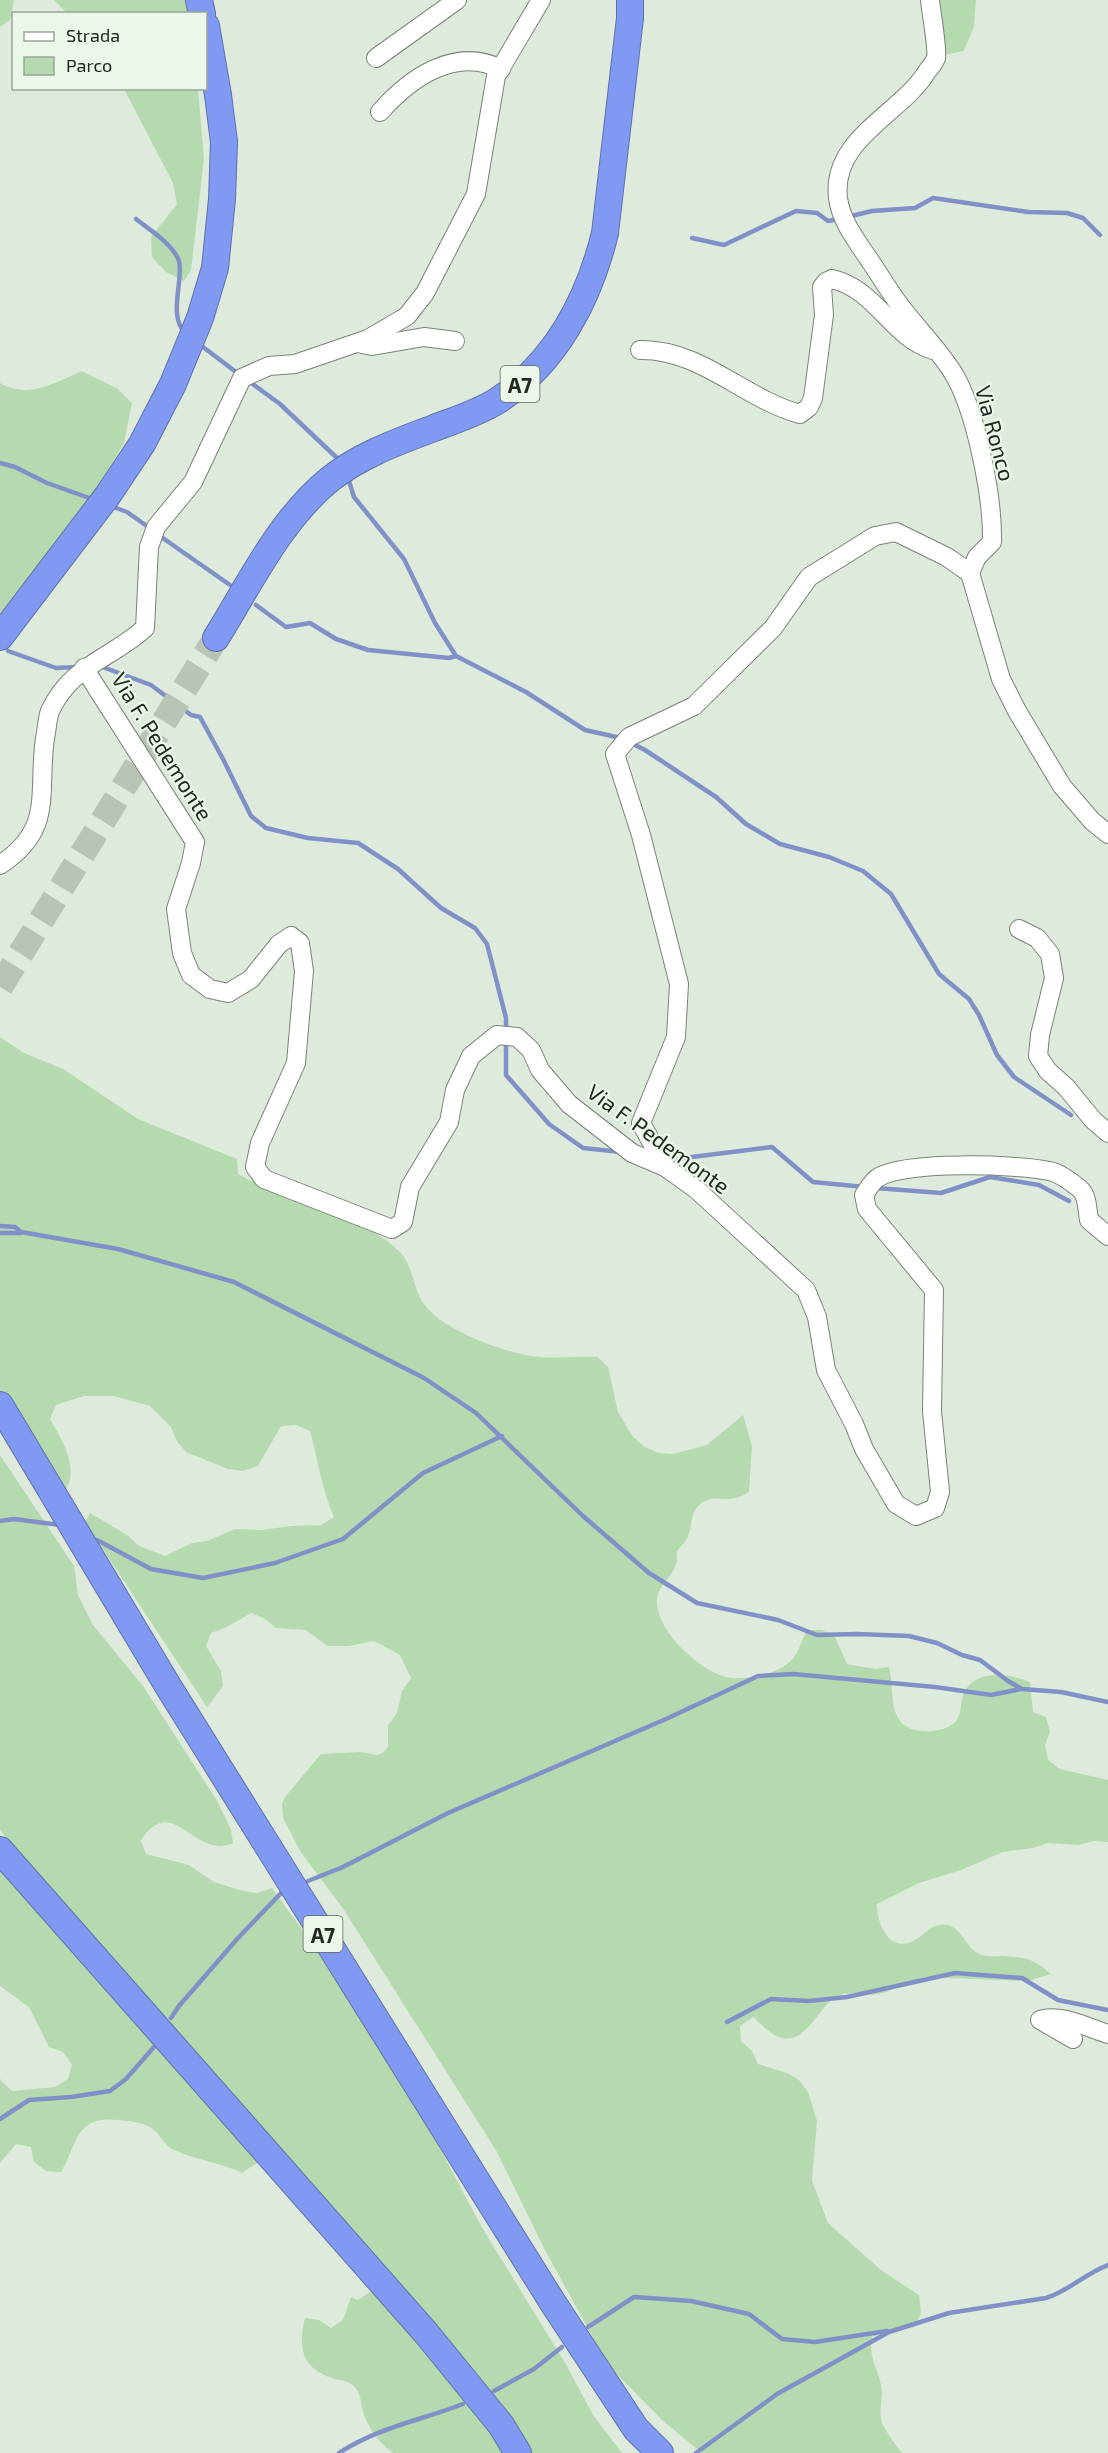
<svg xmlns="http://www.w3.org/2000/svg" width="1108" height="2453" font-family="'Exo 2',sans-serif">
  <rect width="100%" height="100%" fill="#deebdc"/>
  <!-- green -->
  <g fill="#b5daaf">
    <path d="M0,0H14L10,20L0,27Z"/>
    <path d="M54,0H189L191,13H67Z"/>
    <path d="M933,0H976L974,27L964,51L943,55Z"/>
    <path d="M124,89H198L204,159L191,270L184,281L166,272L152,257L151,237L177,204L173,183Z"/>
    <path d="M82,371L118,389L132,403L124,443L94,493L0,613V383C30,400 55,382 82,371Z"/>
    <path d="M0,1037L24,1053L63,1069L138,1119L237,1159L238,1174L251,1181C294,1199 366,1219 399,1251C414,1266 412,1288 424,1304C443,1330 494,1348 525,1355C549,1360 574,1356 598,1357L608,1367L618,1412L633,1437L645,1447L658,1453L673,1454L707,1445L743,1415L752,1446L749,1492C745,1494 740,1497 736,1498C727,1501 714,1496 705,1501C688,1509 694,1527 686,1540C684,1544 679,1547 677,1551C676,1555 678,1560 676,1564C672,1579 655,1587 657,1604C659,1633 699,1670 726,1677C744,1681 772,1675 787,1664C799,1656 800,1642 807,1630H822L835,1637L847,1664L875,1669L889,1667C896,1697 884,1734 933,1731C941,1730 952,1727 957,1720C962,1712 960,1701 964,1693C976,1668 1009,1674 1030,1682L1033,1712L1046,1717L1050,1732L1045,1745L1048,1760L1060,1769L1108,1780V1842L1094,1841L1079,1845L1048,1843L1033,1848L1003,1852L961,1870L919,1883L877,1904C877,1922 887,1951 911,1942C925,1937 930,1922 948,1925C963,1929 967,1951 982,1955C987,1957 995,1956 1001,1956C1025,1957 1033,1958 1051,1974L1027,1981L925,1977C906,1982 888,1995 868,1995C857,1994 846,1991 836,1997C818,2007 805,2047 779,2037C770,2034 760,2023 753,2017L740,2026L741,2041L752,2051L758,2064L787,2073L799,2080L808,2092L817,2121L812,2181L828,2223L882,2271L919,2295L921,2313L915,2327L901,2328L872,2337C868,2361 880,2369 882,2392C882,2404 878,2413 883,2425C888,2435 895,2444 902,2453H702L662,2420L608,2365L545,2250L497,2152L344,1910L300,1851L283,1818L282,1803L285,1797L321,1754L362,1752L376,1755L383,1753L388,1747V1725L397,1713L402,1691L411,1678L400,1655L380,1644L373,1641L349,1646H327L306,1630L276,1628L264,1618L251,1613L225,1628L211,1633L206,1646L221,1671L223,1686L207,1707L85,1522L90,1513L127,1535L139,1546L165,1556L192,1543L207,1541L235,1529L262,1530L291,1526L321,1525L334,1517C322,1490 318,1460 310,1431L296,1425L281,1426L258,1466L243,1471L228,1469L186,1452L177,1441L171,1427L150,1406L114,1396H84L56,1405L50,1419C62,1440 81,1470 64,1492L0,1390Z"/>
    <path d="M0,1455L74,1566L78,1595L93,1625L143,1686L216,1799L231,1829L233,1844C229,1844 223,1846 219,1846C186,1843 169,1798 141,1840L146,1854L189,1865L214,1882L243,1891L257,1893L272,1888L343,1986L425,2120L481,2226L567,2366L593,2415L622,2453H393C377,2441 368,2428 362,2408C361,2402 360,2394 357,2390C350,2380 342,2381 332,2378C301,2368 298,2346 305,2318L319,2320L331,2328L343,2320L351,2297L358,2300L379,2286L273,2152L242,2173C220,2162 194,2160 172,2149C164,2145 159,2132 150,2127C141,2122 129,2121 118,2120C75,2115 78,2143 61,2172L46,2171L34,2162L31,2147L16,2144L0,2163V2078L1,2081L12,2091L55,2087L68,2079L72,2065L63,2052L49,2047L29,2007L0,1986V1864L18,1853L0,1830Z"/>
  </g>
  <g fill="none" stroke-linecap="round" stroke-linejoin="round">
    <!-- stream -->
    <g stroke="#8191c7" stroke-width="4.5">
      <path d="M847,217L872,211L915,208L933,198L1028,212L1067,213L1083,218L1100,235"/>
      <path d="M136,219C150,230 173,244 179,261C184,279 167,318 186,333"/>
      <path d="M692,238L724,245L796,211L817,213L828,221L839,219"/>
      <path d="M199,344L240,375"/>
      <path d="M247,380L280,404L337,458"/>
      <path d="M0,463L15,467L47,483L95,500"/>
      <path d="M348,478L354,497L404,559L435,623L456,656L526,692L585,730L621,738"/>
      <path d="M111,506L127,512L151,529"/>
      <path d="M157,534L230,585"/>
      <path d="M256,605L286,627L310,623L336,639L368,650L449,658L456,656"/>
      <path d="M8,651L56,668L77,667"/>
      <path d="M100,666L151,685L191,715L200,717L223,759L251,816L266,828L308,838L358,843L398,869L441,908L475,928L487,944L506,1018V1031"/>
      <path d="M629,742L645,750L716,797L746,824L780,844L829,857L863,871L891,894L939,974L969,999L979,1015L997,1055L1014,1077L1071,1115"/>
      <path d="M506,1039V1075L549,1124L583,1148L621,1152"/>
      <path d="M665,1157L676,1159L772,1147L813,1182L865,1187"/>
      <path d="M876,1188L941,1193L990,1177L1039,1185L1069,1201"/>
      <path d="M0,1226L15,1227L21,1232L118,1249L234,1282L424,1378L476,1413L583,1516L649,1573L697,1603L778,1620L817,1635L857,1634L909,1636L937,1643L962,1655L980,1660L1008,1681L1022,1689L1061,1692L1108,1702"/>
      <path d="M0,1233H21"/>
      <path d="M0,1521L14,1519L60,1525"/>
      <path d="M97,1540L151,1569L203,1578L275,1563L343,1539L423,1473L502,1436"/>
      <path d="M308,1881L343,1867L448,1813L666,1719L758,1676L793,1674L935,1687L991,1695L1021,1689"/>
      <path d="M171,2018L179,2006L238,1938L284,1890"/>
      <path d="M727,2022L771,1999L809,2001L847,1997L955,1973L1022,1978L1058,2000L1108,2010"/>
      <path d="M0,2119L29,2100L71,2097L110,2091L126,2079L154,2047"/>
      <path d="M588,2327L634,2297L691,2301L749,2314L782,2339L815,2342L887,2331"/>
      <path d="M494,2391L534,2369L562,2347"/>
      <path d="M339,2453C379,2427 419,2421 463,2404"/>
      <path d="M696,2453L777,2394L889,2332L949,2313L1046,2298C1069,2291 1084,2274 1108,2265"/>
    </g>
    <!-- highway-tunnel -->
    <path stroke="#b9c4b7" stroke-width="26" stroke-dasharray="26 13" stroke-linecap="butt" d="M0,987L216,638"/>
    <!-- minor casing -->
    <g stroke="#788376" stroke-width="20">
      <g id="minor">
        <path d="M930,0C931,11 938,50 936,58C934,62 931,67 928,70C902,114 831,138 838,198C841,220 854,237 866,255C878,272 889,291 901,307C918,329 937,348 952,371C976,409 993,498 992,542L977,557L970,573L1001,679L1017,711L1062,786L1092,821L1108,834"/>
        <path d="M376,58L457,0"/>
        <path d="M380,112C410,78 455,46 501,69"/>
        <path d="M362,344L372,346L424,337L455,341"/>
        <path d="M640,350C701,349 744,399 800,414L809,407L813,398L824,315L822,287L826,282L832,279C876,289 892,338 933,350"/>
        <path d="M84,668L195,842L191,863L176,909L182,953L191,975L210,989L228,993L251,979L279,944L291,936L300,943L304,971L296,1063L260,1143L255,1167L264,1179L392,1229L403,1222L410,1187L449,1122L455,1090L471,1056L497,1035L517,1037L531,1050L540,1070L569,1104L632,1153L665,1167L697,1190L806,1290L817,1317L826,1370L854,1424L864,1449L896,1504L916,1516L935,1508L940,1492L932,1411L934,1290L867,1209L864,1195C868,1189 873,1180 879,1177C905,1161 1017,1164 1049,1171C1058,1172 1073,1183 1080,1189C1088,1196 1087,1210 1089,1220L1108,1236"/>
        <path d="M0,865C55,829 37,793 45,738C47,730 47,719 50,711C71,665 111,659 145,628L149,547L156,527L193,482L242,378L269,366L295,364L368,339L407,316L425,293L476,194L496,76L541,0"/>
        <path d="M1019,929L1037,938L1050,954L1054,978L1040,1035L1038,1056L1048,1071L1066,1087L1093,1120L1108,1133"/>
        <path d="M665,1167L641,1123L676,1037L679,984L641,835L615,754L629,737L694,706L773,628L809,577L875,536L896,532L947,557L970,573"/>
        <path d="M1040,2020C1060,2013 1089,2028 1108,2034"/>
        <path d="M1042,2021L1073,2039"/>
      </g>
    </g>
    <!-- highway casing -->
    <g stroke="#5f71a9" stroke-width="28">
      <g id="highway">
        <path d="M199,0L202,14"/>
        <path d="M0,637L108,495L142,444L173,384L200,318L215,268L222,199L224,142L218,95L206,26"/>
        <path d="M216,638C249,585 280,520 329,480C360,455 397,442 434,428C455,420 478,413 497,401C556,363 589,299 605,233L630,18V0"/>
        <path d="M0,1405L168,1686L553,2303L636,2429L660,2453"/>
        <path d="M0,1850L426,2333L501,2425L518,2453"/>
      </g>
    </g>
    <!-- minor -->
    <use href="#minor" stroke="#fff" stroke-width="18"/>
    <!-- highway -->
    <use href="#highway" stroke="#8099f2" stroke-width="26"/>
  </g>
  <g text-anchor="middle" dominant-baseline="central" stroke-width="4.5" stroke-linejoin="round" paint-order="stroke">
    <!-- shield labels -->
    <g fill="#ebf8e9" stroke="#5f665e" stroke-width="1.5">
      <rect x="500.5" y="366" width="39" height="36" rx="4.5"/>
      <rect x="303.5" y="1916" width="39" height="36" rx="4.5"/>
    </g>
    <g font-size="21" font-weight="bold" fill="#232822">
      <text x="520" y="384">A7</text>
      <text x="323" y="1934">A7</text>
    </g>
    <!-- street labels -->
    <g font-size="22" fill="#232822" stroke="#ebf8e9">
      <text transform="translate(996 433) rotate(75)">Via Ronco</text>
      <text transform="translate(163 746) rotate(58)">Via F. Pedemonte</text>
      <text transform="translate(659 1138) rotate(36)">Via F. Pedemonte</text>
    </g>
  </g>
  <!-- legend -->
  <rect x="12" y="12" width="195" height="78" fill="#ebf8e9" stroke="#9ba599" stroke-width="1.5"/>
  <rect x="24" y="32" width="30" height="9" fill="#ffffff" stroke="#9ba599" stroke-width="1.5"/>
  <text x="66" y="42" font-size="18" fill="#232822">Strada</text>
  <rect x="24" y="57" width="30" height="18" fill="#b5daaf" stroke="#9ba599" stroke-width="1.5"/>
  <text x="66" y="72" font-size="18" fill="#232822">Parco</text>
</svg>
